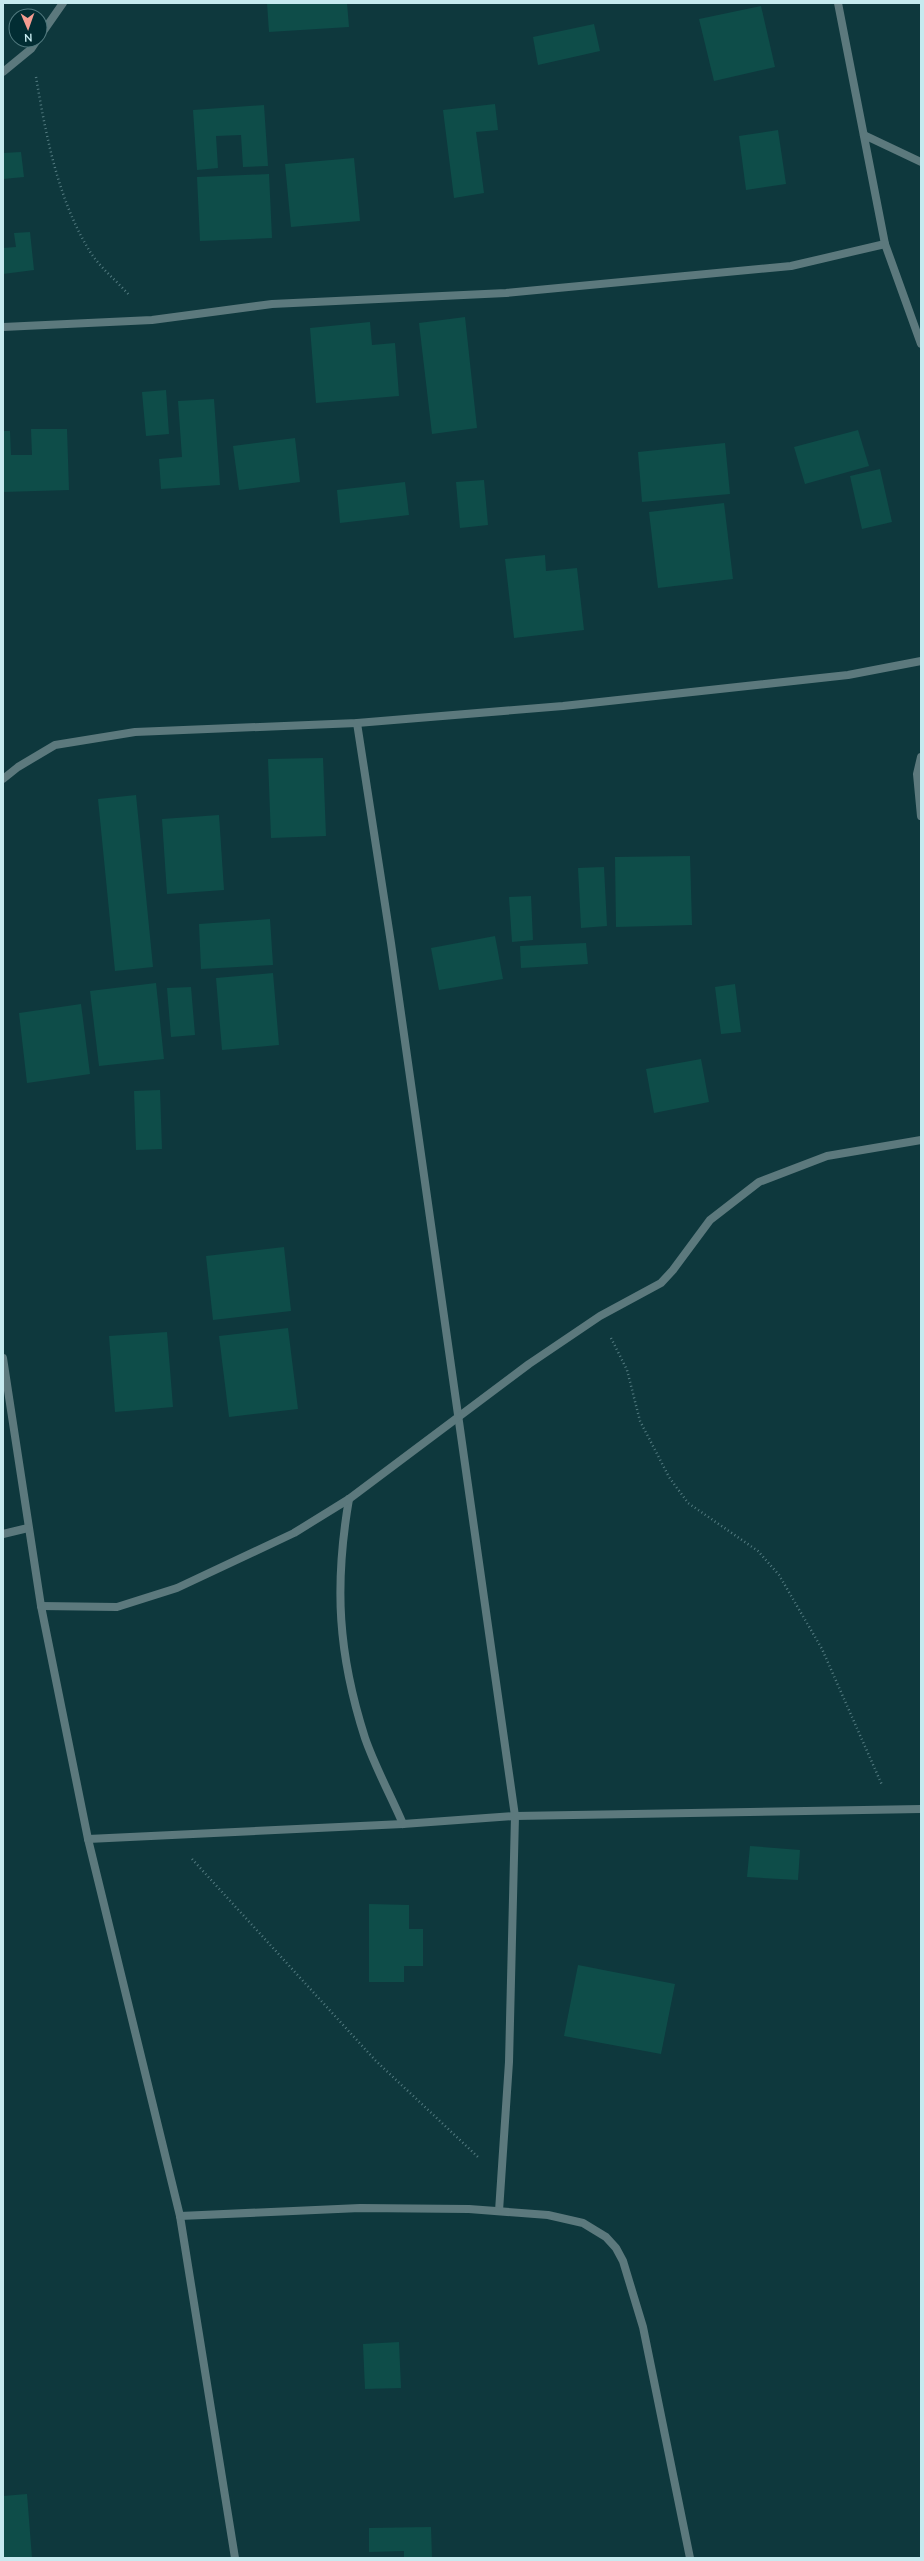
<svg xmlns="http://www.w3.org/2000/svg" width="924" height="2561" font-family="'Nunito Sans',sans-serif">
  <rect width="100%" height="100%" fill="#0e383d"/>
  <!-- building -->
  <g fill="#0e4d49">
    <path d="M267,3H347L349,27L269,32Z"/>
    <path d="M761,6L775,67L714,81L699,19Z"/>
    <path d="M594,24L600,51L538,65L533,37Z"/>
    <path d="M495,104L498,130L476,132L484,193L454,198L443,110Z"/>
    <path d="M264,105L268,166L243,167L241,135L216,136L218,168L197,170L193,110Z"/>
    <path d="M778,130L786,184L746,190L739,136Z"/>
    <path d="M21,152L24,177L3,179V153Z"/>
    <path d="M354,158L360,221L291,227L285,164Z"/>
    <path d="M269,174L272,238L200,241L197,177Z"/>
    <path d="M30,232L34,270L3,274V248L16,247L14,233Z"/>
    <path d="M465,317L477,428L432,434L419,323Z"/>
    <path d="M370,322L372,345L395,343L399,396L316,403L310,328Z"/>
    <path d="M166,390L169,434L146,436L142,392Z"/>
    <path d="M214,399L220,485L161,489L159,459L182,457L178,401Z"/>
    <path d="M31,429H67L69,490L3,492V431H10L11,455H32Z"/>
    <path d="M858,430L869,466L805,484L794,447Z"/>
    <path d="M295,438L300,482L239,490L233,446Z"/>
    <path d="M725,443L730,494L642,502L638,452Z"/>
    <path d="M880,469L892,522L862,529L850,476Z"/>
    <path d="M484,480L488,525L460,528L456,482Z"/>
    <path d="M405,482L409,515L340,523L337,490Z"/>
    <path d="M724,503L733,579L658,588L649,512Z"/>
    <path d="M545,555L546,571L577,568L584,630L514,638L505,559Z"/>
    <path d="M323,758L326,836L271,838L268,759Z"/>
    <path d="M136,795L153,967L115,971L98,799Z"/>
    <path d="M219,815L224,890L167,894L162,819Z"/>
    <path d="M690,856L692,925L616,927L615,857Z"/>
    <path d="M604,867L607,926L581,928L578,868Z"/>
    <path d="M531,896L533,940L512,942L509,897Z"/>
    <path d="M270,919L273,965L201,969L199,924Z"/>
    <path d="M495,936L503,979L439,990L431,948Z"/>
    <path d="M586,943L588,964L521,968L520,946Z"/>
    <path d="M273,973L279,1045L222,1050L216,978Z"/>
    <path d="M156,983L164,1059L99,1066L90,991Z"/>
    <path d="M735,984L741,1032L721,1034L715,987Z"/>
    <path d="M191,987L195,1035L171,1037L167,988Z"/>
    <path d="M81,1004L90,1074L27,1083L19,1013Z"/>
    <path d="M701,1059L709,1102L654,1113L646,1069Z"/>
    <path d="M160,1090L162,1149L136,1150L134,1091Z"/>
    <path d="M284,1247L291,1311L213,1320L206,1256Z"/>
    <path d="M288,1328L298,1409L229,1417L219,1336Z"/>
    <path d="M167,1332L173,1407L115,1412L109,1336Z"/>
    <path d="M750,1846L800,1850L798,1880L747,1877Z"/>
    <path d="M369,1904L409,1905V1929H423V1966H404V1982H369Z"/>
    <path d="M578,1965L675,1984L661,2054L564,2036Z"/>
    <path d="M399,2342L401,2388L365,2389L363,2344Z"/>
    <path d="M27,2494L32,2558H3V2496Z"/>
    <path d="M431,2527L432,2558H404V2551L369,2552V2528Z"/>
  </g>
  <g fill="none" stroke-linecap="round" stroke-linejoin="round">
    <!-- path -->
    <g stroke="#537b80" stroke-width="2.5" stroke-dasharray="1 3" stroke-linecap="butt">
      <path d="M36,77C46,136 58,199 89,250C99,267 117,281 130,296"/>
      <path d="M611,1338L627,1370L640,1421L669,1477L688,1503L758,1551L779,1575L822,1649L882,1785"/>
      <path d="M192,1859L375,2060L478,2157"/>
    </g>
    <!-- minor -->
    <g stroke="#5c797d" stroke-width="8">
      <path d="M838,3L885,244L921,344"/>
      <path d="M40,36L63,3"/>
      <path d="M3,72L31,49L37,40"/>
      <path d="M864,135L921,162"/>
      <path d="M3,327L152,320L272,304L506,293L791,266L885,244"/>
      <path d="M357,723L391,943L515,1816L509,2062L499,2211"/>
      <path d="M921,757L917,774L921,816"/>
      <path d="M3,779L18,767L55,745L135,732L357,723L563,706L848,675L921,661"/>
      <path d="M3,1358L41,1606L88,1839L180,2216L235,2558"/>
      <path d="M349,1499C334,1586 338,1654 365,1738C375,1767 391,1796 403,1824"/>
      <path d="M3,1534L28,1528"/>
      <path d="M41,1606L117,1607L177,1588L294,1533L349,1499L529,1364L600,1316L661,1283L673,1270L710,1220L759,1182L827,1156L921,1140"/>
      <path d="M88,1839L403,1824L515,1816L921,1809"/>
      <path d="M180,2216L360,2208L469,2209L548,2215L583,2223L606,2237L616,2248L623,2261L643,2327L690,2558"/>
    </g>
  </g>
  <!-- border -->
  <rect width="924" height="2561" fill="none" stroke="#c6eaef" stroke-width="8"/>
  <!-- north arrow -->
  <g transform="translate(28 28) rotate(178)"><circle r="19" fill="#022d33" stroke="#50797e"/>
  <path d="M0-3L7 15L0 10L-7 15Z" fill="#f59c91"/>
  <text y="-6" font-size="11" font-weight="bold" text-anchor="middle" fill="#c6eaef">N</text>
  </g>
</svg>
